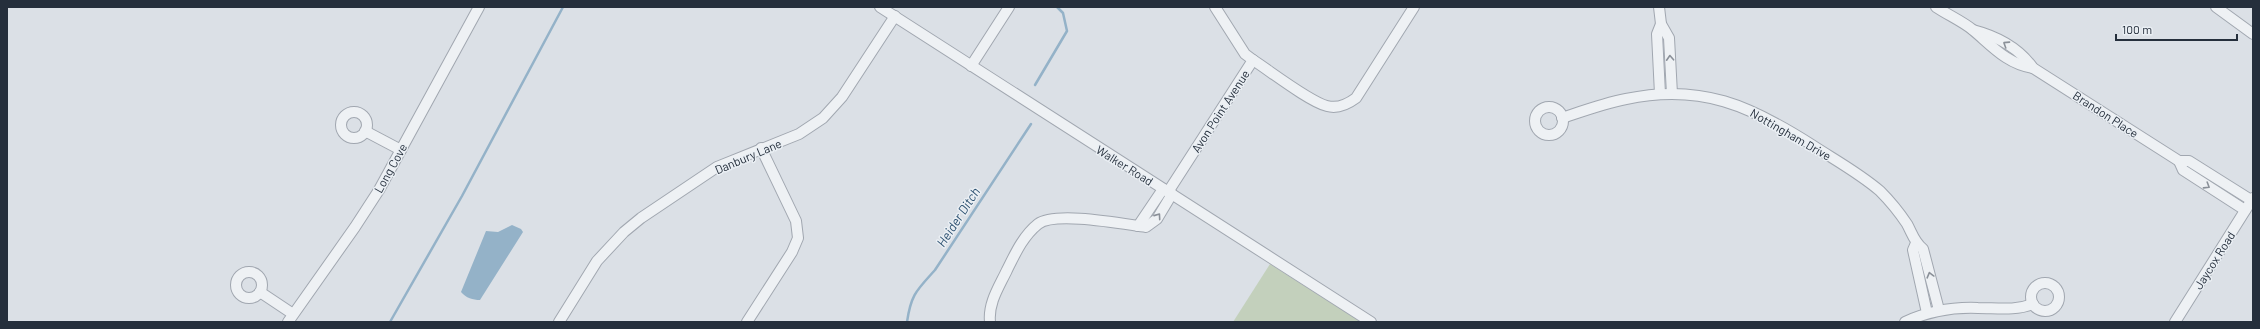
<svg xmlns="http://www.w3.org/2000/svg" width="2260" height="329" font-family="Barlow,sans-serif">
  <rect width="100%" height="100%" fill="#dbe0e6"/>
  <!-- green -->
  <path fill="#c3d0bc" d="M1270,264L1361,322H1233Z"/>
  <!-- water -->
  <path fill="#94b2c8" d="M512,225L521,229L523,232L480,300C473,300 466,298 461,292L486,231L498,232Z"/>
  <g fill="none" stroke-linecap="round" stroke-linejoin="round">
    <!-- stream -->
    <g stroke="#94b2c8" stroke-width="2.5">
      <path d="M1035,85L1067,31L1063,13L1057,7"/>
      <path d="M390,322L462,196L563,7"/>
      <path d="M907,322C911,294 917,290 935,270L1031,124"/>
    </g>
    <!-- minor casing -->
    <g stroke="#a1a7b0" stroke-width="12">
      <g id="minor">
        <path d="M880,7L1371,322"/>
        <path d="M1215,7L1245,54L1253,60C1270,71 1310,102 1327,106C1338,109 1348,104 1356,98L1414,7"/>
        <path d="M1659,7L1661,24L1669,38L1672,94"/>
        <path d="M1936,7C1948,15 1962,21 1973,30C1992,46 2007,64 2033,68"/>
        <path d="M2216,7L2253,34"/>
        <path d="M1973,30C1996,36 2019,48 2033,68L2179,161H2189L2251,200"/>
        <path d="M971,66L1009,7"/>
        <path d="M1660,94L1657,34L1661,24"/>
        <circle cx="1549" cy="121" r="14"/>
        <circle cx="354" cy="125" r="13"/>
        <path d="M1562,118C1583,111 1605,103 1626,99C1701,83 1751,106 1812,145C1835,160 1859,173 1880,191C1890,201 1899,212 1907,224C1912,233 1914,242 1923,249L1939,310"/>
        <path d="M365,131L401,150"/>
        <path d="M2179,161L2183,170L2245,210"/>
        <path d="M1168,192L1253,60"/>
        <path d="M1138,226L1163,189"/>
        <path d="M1916,243L1913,250L1927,313"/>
        <circle cx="249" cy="285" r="13"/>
        <circle cx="2045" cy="297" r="14"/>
        <path d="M260,292L293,314"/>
        <path d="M288,322L355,227L379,190L479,7"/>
        <path d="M559,322L597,261L624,232L641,218L717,167L799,134L823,118L842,97L895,16"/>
        <path d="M747,322L792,252L798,238L796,221L761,148"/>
        <path d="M990,322C988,303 999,287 1007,270C1015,254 1023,236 1038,224C1055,211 1123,224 1146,227L1157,219L1172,194"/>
        <path d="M1905,322C1929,311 1953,307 1978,308C1997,308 2015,311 2033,304"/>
        <path d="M2175,322L2253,198"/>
      </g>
    </g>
    <!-- minor -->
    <use href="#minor" stroke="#eef1f4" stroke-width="10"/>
  </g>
  <!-- one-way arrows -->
  <defs><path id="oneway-chevron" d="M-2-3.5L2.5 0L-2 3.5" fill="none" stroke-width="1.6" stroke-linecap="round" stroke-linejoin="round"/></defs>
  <g stroke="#8a9098">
    <use href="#oneway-chevron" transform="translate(2006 44) rotate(-147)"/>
    <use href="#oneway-chevron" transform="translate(1670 58) rotate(-93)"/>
    <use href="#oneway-chevron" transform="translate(2207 186) rotate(32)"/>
    <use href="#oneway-chevron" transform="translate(1158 216) rotate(-55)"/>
    <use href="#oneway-chevron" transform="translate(1930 275) rotate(-105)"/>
  </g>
  <g text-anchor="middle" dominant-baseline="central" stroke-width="3" stroke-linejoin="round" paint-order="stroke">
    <!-- street labels -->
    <g font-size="12" fill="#252f3c" stroke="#eaeff4">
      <text transform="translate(1220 111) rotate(-57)">Avon Point Avenue</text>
      <text transform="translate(2106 114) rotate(33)">Brandon Place</text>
      <text transform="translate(1791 134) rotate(30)">Nottingham Drive</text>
      <text transform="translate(748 156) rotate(-23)">Danbury Lane</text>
      <text transform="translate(1125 165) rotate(32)">Walker Road</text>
      <text transform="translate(390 168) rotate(-61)">Long Cove</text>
      <text transform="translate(2214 260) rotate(-58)">Jaycox Road</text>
    </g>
    <!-- water labels -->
    <g font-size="13" font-style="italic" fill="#2e5271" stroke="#eaeff4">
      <text transform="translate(958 217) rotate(-57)">Heider Ditch</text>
    </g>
  </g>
  <!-- border -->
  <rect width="2260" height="329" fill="none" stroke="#252f3c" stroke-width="16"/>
  <!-- scale -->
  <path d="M2116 34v6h121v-6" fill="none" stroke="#252f3c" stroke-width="2"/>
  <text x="2122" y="34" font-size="12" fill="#252f3c" stroke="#eaeff4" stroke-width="3" paint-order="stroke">100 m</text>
</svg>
